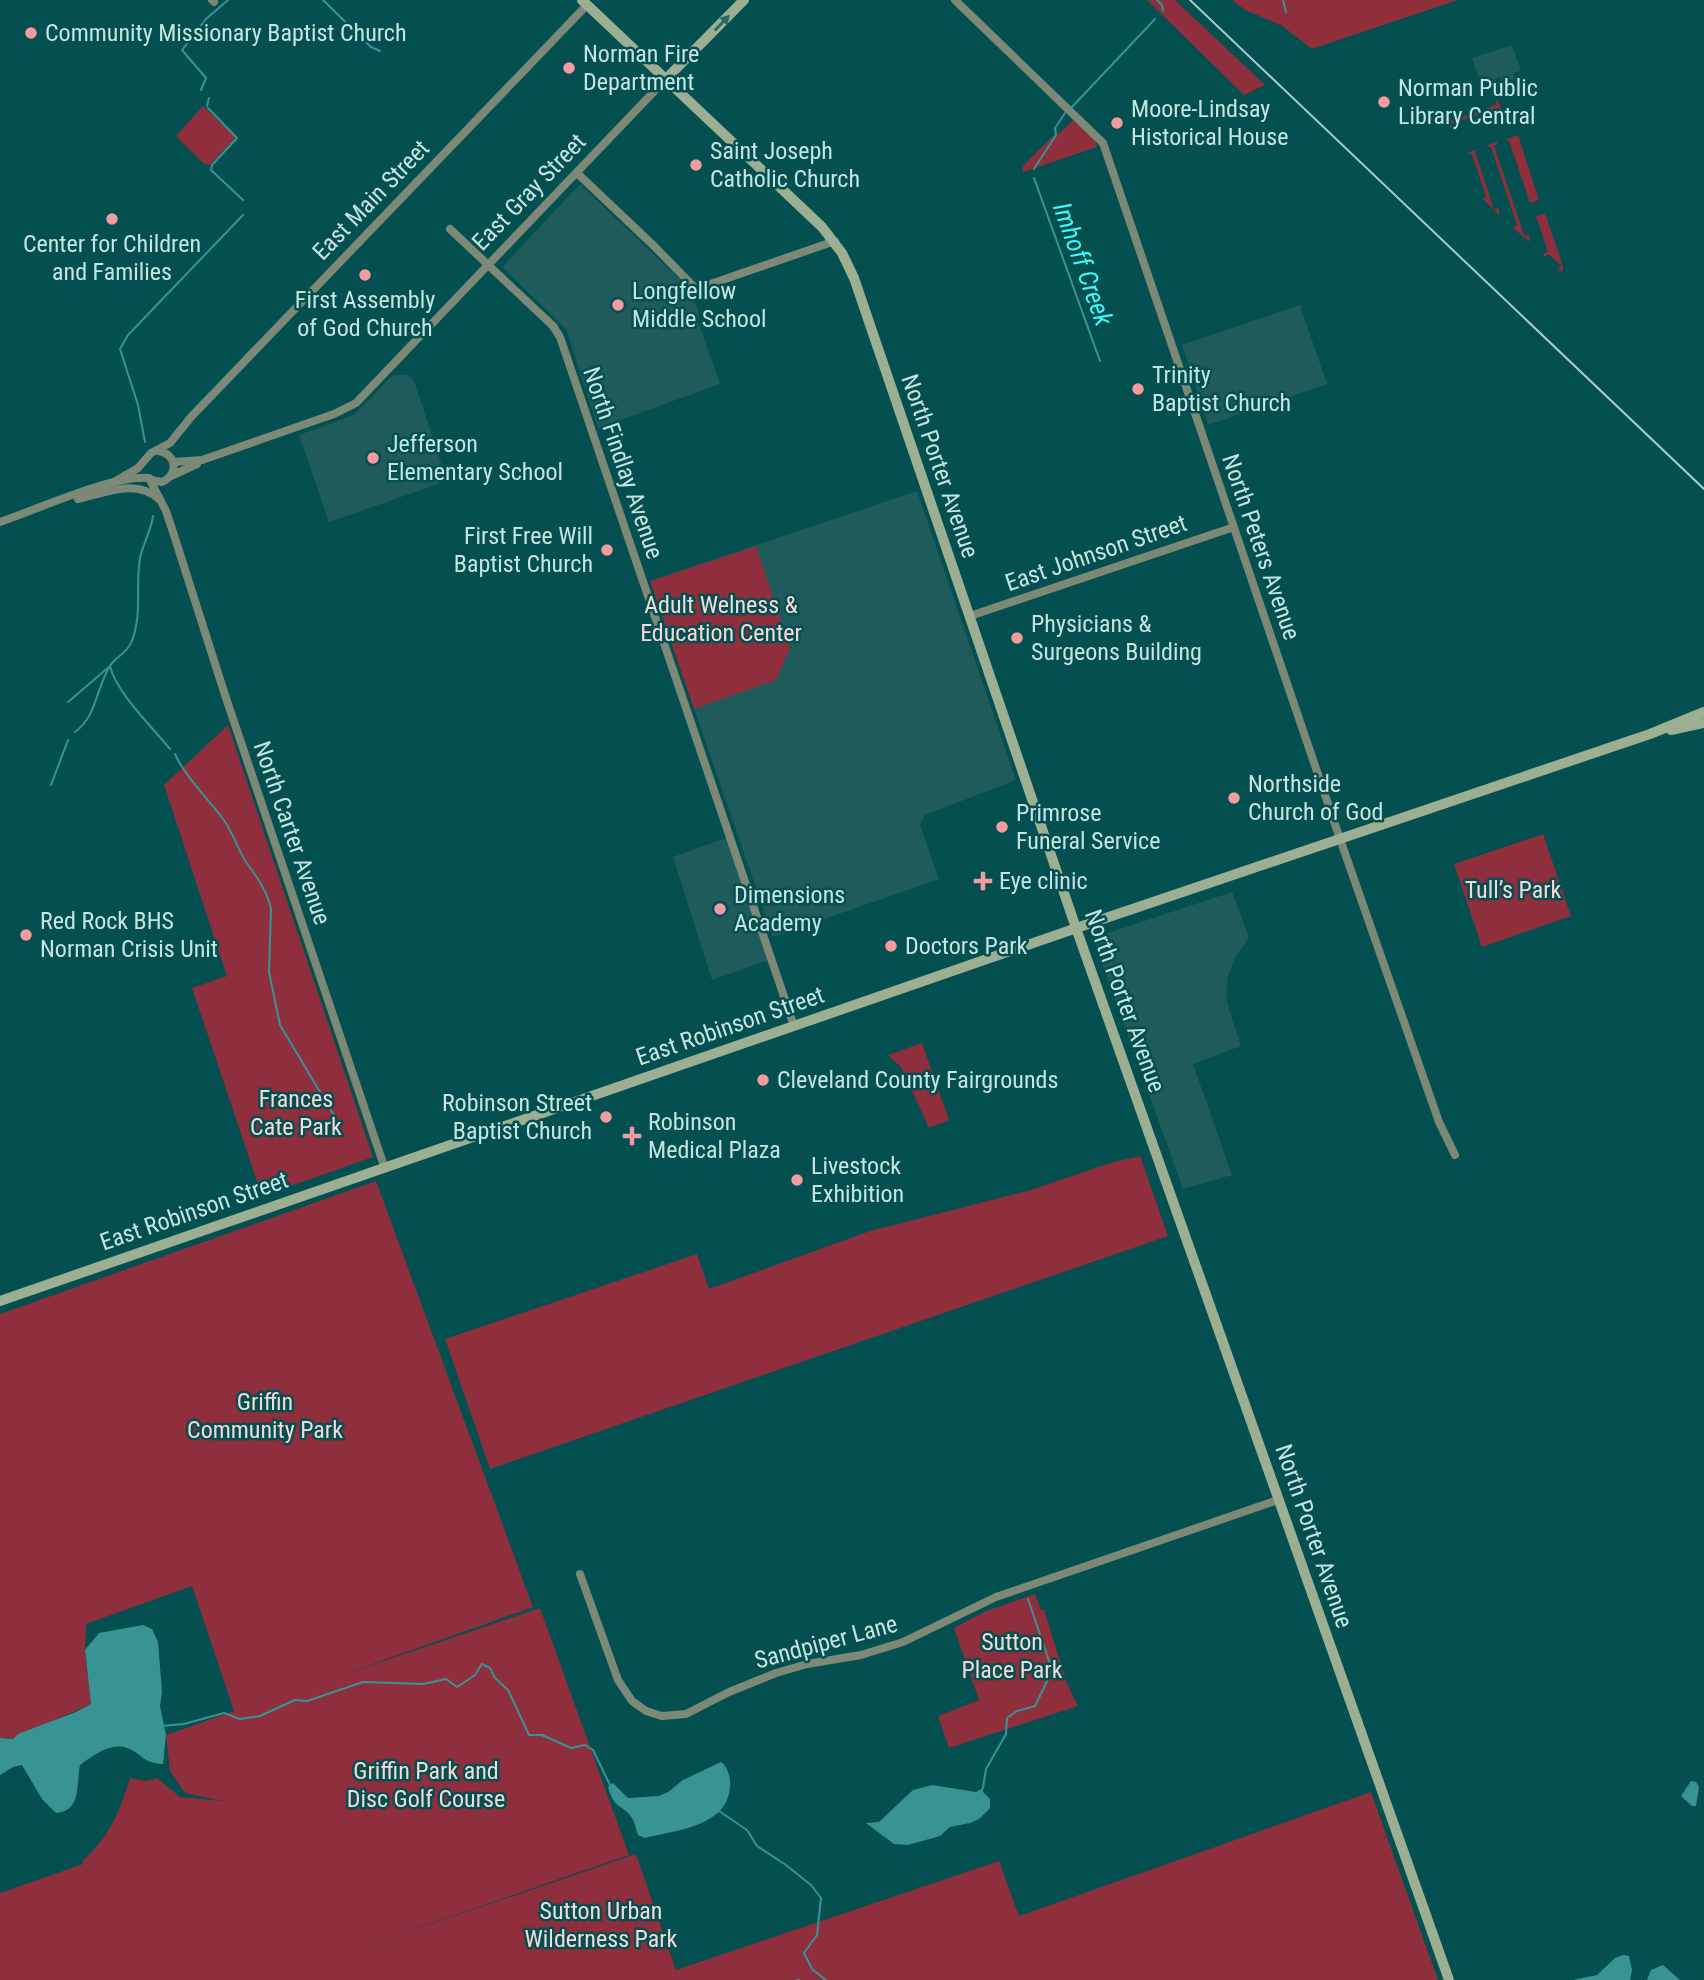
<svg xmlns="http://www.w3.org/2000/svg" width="1704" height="1980" font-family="'Roboto Condensed',sans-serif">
  <rect width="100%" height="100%" fill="#044f4f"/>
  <!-- built -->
  <g fill="#205b5b">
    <path d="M1512,45L1521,71L1513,73L1515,79L1503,82L1500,77L1481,84L1472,58Z"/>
    <path d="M580,184L690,289L699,313L698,321L720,384L598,428L566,329L502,267Z"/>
    <path d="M1300,305L1327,384L1208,425L1182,345Z"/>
    <path d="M393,375H408L414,381L447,481L329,522L299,435L354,415Z"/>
    <path d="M917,491L1016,780L925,815L920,825L939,879L773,937L650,581Z"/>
    <path d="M729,837L768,960L712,980L673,857Z"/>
    <path d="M1232,892L1249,937L1234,960L1228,976L1226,995L1229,1010L1241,1046L1193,1064L1232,1175L1183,1189L1093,938Z"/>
  </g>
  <!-- green -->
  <g fill="#8f2e3d">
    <path d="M1147,0H1175L1265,85L1244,95Z"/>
    <path d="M1232,0H1458L1312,49L1281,25L1245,10Z"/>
    <path d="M1496,100L1499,101L1501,110L1499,112L1497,109L1451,124L1452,129L1444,122L1445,118L1448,121L1496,105Z"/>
    <path d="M203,106L236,137L210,165L203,163L176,136Z"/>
    <path d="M1073,120L1095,140L1097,147L1023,172V166L1053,136L1061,132Z"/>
    <path d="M1518,135L1539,200L1530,203L1509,141L1504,140Z"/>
    <path d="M1497,142L1498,144L1494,146L1524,235H1529L1530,242L1513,228L1517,225L1491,147L1485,146Z"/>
    <path d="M1479,149L1475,152L1494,209L1499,208V215L1483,199L1486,196L1472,154H1468L1467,153Z"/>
    <path d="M1545,213L1563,266L1562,272L1558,270L1561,265L1548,254L1544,257L1543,254L1548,252L1536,216Z"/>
    <path d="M756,546L790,648L776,680L694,709L650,581Z"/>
    <path d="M228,725L373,1157L262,1196L192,988L227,976L164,785Z"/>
    <path d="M1543,834L1571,916L1482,947L1454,864Z"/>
    <path d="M922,1043L949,1120L929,1128L901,1067L888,1055Z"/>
    <path d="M1140,1156L1168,1236L490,1469L445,1339L697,1254L709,1289L870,1231L1031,1190L1113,1162Z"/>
    <path d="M376,1181L533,1607L336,1677L540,1608L629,1855L340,1955L636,1854L676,1970L999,1861L1019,1916L1371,1792L1438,1980H0V1893L83,1864L82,1861C109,1838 120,1811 130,1778L147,1781L157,1778L180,1797L222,1801L185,1793L170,1771L166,1735L234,1711L192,1586L86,1624L85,1654L91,1704L13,1739L0,1738V1314Z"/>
    <path d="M1035,1594L1041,1610L1044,1609L1066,1681L1078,1706L949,1748L938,1716L979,1700L954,1628L986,1611Z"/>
  </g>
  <!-- water -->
  <g fill="#389494">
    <path d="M143,1625L152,1629L158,1642L162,1692L160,1706L166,1735L163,1764C141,1763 142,1753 127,1748C111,1742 92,1756 80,1765C76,1784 82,1811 56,1813L42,1799L22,1765L13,1767L0,1775V1738L13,1739L18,1734L76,1712L91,1704L85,1650L99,1633Z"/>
    <path d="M721,1762C728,1767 731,1778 730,1787C727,1827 676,1830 645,1838L638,1835C636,1830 635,1823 632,1818C623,1804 614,1810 608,1787L613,1783L628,1798L659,1796L668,1792L683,1780Z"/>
    <path d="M1691,1781L1696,1782L1699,1787L1696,1806H1692L1681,1796Z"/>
    <path d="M932,1785L976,1792L983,1788V1792L990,1799V1808L979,1819L970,1823L950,1827L940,1836L908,1845L894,1844L866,1823L879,1822L913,1790Z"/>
    <path d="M1623,1955L1629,1956L1632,1970L1630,1980H1573L1597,1975L1615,1958Z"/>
    <path d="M1663,1965L1680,1980H1647L1651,1970Z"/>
  </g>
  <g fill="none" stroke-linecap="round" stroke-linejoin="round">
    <!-- stream -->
    <g stroke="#389494" stroke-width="2">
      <path d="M323,0L371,47L380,51"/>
      <path d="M1157,0L1162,5L1163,11"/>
      <path d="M1283,0L1286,12"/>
      <path d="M201,90L206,78L182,50L206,19L228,0"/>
      <path d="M207,106L209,98"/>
      <path d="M1072,107L1155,19"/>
      <path d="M208,108L237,138L212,165L211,170L243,200"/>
      <path d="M1034,169L1056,135L1055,128L1065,113"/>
      <path d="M1034,178L1100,361"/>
      <path d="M145,442L138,405L120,349L128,335L243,215"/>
      <path d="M68,702L110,666C116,692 152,727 170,749"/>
      <path d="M75,732C97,716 96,688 110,666C115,657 127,653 131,643C143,615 135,586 140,558C143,544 151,531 153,516"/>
      <path d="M175,754C184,775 209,800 223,819C233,832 237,848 246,862C256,875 268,892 271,909L269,972L280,1025L335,1117"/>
      <path d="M51,785L68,740"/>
      <path d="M161,1726L184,1724L224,1713L240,1719L260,1716L295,1700L307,1701L363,1682L423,1684L446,1679L457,1687L475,1675L482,1664L490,1668L495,1678L508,1690L529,1735H542L571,1748L585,1745L593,1750L611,1787"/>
      <path d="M983,1788L986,1769L1006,1734L1007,1718L1017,1711L1035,1706L1050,1675V1664L1028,1599"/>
      <path d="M719,1811L747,1830L757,1846L786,1865L811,1885L821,1898L817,1935L804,1953L812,1969L826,1980"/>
      <path d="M797,1980H799"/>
    </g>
    <!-- tertiary -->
    <g stroke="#7d8977" stroke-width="8">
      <path d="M212,0L214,2"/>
      <path d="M955,0L1103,143L1340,839L1439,1122L1455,1155"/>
      <path d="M577,173L654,246L696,289L835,241"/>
      <path d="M450,229L553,326L560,337L794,1026"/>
      <path d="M174,462L202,460L334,414L356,403L665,80"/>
      <path d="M171,476L197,464"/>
      <path d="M150,480L166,511L173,532L225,695L384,1166"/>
      <path d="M151,480L162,482C179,474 177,455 159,451"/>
      <path d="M114,482L138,468L151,453L170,443L191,417L587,5"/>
      <path d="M78,499C105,493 136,478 159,499"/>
      <path d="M0,522C36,510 114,474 149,478"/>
      <path d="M970,616L1234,527"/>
      <path d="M580,1574L618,1680L632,1701L646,1711L662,1716L686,1714L729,1692L776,1673L807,1664L861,1655L903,1642L996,1597L1278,1500"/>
    </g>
    <!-- secondary -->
    <g stroke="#9caf93" stroke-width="10">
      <path d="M582,0L822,227L842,253L854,278L1076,928L1449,1980"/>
      <path d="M665,80L744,0"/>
      <path d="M1671,730L1704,723"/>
      <path d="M0,1301L1094,922L1650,734L1704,712"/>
    </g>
    <!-- rail -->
    <path stroke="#a5cbca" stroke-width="2" d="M1190,0L1704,489"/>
  </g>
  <!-- one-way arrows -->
  <defs><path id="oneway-solid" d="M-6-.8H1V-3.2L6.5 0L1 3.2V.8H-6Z" transform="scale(1.75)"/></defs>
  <use fill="#2a6760" href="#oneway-solid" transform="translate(722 23) rotate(-46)"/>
  <!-- markers -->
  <g fill="#f49aa1" stroke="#044f4f" stroke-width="2.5">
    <circle cx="31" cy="33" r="7"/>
    <circle cx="569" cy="68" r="7"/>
    <circle cx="1384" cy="102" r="7"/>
    <circle cx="1117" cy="123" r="7"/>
    <circle cx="696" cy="165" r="7"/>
    <circle cx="112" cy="219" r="7"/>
    <circle cx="365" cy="275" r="7"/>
    <circle cx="618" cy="305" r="7"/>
    <circle cx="1138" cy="389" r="7"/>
    <circle cx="373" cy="458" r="7"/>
    <circle cx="607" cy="550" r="7"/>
    <circle cx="1017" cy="638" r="7"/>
    <circle cx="1234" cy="798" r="7"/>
    <circle cx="1002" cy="827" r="7"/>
    <path d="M979.5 870.5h7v7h7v7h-7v7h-7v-7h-7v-7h7z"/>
    <circle cx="720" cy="909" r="7"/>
    <circle cx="26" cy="935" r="7"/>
    <circle cx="891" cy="946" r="7"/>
    <circle cx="763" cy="1080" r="7"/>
    <circle cx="606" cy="1117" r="7"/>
    <path d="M628.5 1125.5h7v7h7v7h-7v7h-7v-7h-7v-7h7z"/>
    <circle cx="797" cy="1180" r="7"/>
  </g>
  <g text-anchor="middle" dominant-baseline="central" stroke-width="5" stroke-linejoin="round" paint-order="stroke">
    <!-- poi labels -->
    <g font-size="24" fill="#c5e4e3" stroke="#044f4f" text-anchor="start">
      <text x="45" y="33">Community Missionary Baptist Church</text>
      <text x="583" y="54">Norman Fire<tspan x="583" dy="28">Department</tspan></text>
      <text x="1398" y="88">Norman Public<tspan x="1398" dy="28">Library Central</tspan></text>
      <text x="1131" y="109">Moore-Lindsay<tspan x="1131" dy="28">Historical House</tspan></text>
      <text x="710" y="151">Saint Joseph<tspan x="710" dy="28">Catholic Church</tspan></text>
      <text x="112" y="244" text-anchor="middle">Center for Children<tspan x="112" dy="28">and Families</tspan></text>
      <text x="632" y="291">Longfellow<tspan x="632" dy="28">Middle School</tspan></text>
      <text x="365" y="300" text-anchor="middle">First Assembly<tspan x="365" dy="28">of God Church</tspan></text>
      <text x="1152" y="375">Trinity<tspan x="1152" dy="28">Baptist Church</tspan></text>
      <text x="387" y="444">Jefferson<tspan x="387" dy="28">Elementary School</tspan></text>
      <text x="593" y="536" text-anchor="end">First Free Will<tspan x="593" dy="28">Baptist Church</tspan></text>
      <text x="1031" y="624">Physicians &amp;<tspan x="1031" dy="28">Surgeons Building</tspan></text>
      <text x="1248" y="784">Northside<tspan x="1248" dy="28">Church of God</tspan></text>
      <text x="1016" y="813">Primrose<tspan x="1016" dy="28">Funeral Service</tspan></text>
      <text x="999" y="881">Eye clinic</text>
      <text x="734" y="895">Dimensions<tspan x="734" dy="28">Academy</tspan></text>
      <text x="40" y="921">Red Rock BHS<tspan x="40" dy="28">Norman Crisis Unit</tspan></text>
      <text x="905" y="946">Doctors Park</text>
      <text x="777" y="1080">Cleveland County Fairgrounds</text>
      <text x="592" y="1103" text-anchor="end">Robinson Street<tspan x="592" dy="28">Baptist Church</tspan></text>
      <text x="648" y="1122">Robinson<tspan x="648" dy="28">Medical Plaza</tspan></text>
      <text x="811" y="1166">Livestock<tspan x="811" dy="28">Exhibition</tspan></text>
    </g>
    <!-- street labels -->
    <g font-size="24" fill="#c5e4e3" stroke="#044f4f">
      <text transform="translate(529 192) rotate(-46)">East Gray Street</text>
      <text transform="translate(371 200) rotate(-46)">East Main Street</text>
      <text transform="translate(623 463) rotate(71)">North Findlay Avenue</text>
      <text transform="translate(940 466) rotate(71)">North Porter Avenue</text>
      <text transform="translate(1261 547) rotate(71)">North Peters Avenue</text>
      <text transform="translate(1096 553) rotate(-19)">East Johnson Street</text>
      <text transform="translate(292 833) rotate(71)">North Carter Avenue</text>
      <text transform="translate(1125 1001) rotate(70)">North Porter Avenue</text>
      <text transform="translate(730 1026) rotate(-19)">East Robinson Street</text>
      <text transform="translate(194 1211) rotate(-19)">East Robinson Street</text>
      <text transform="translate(1314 1536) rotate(71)">North Porter Avenue</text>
      <text transform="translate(826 1642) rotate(-15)">Sandpiper Lane</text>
    </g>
    <!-- park labels -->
    <g font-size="24" fill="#f7d8d9" stroke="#044f4f">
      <text x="721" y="605">Adult Welness &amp;<tspan x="721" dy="28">Education Center</tspan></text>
      <text x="1513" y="890">Tull’s Park</text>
      <text x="296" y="1099">Frances<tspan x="296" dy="28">Cate Park</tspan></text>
      <text x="265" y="1402">Griffin<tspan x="265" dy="28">Community Park</tspan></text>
      <text x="1012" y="1642">Sutton<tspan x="1012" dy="28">Place Park</tspan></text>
      <text x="426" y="1771">Griffin Park and<tspan x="426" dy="28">Disc Golf Course</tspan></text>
      <text x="601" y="1911">Sutton Urban<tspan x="601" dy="28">Wilderness Park</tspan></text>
    </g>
    <!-- water labels -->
    <g font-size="26" font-style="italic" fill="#43f6f7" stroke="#044f4f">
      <text transform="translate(1083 264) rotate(70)">Imhoff Creek</text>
    </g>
  </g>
</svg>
